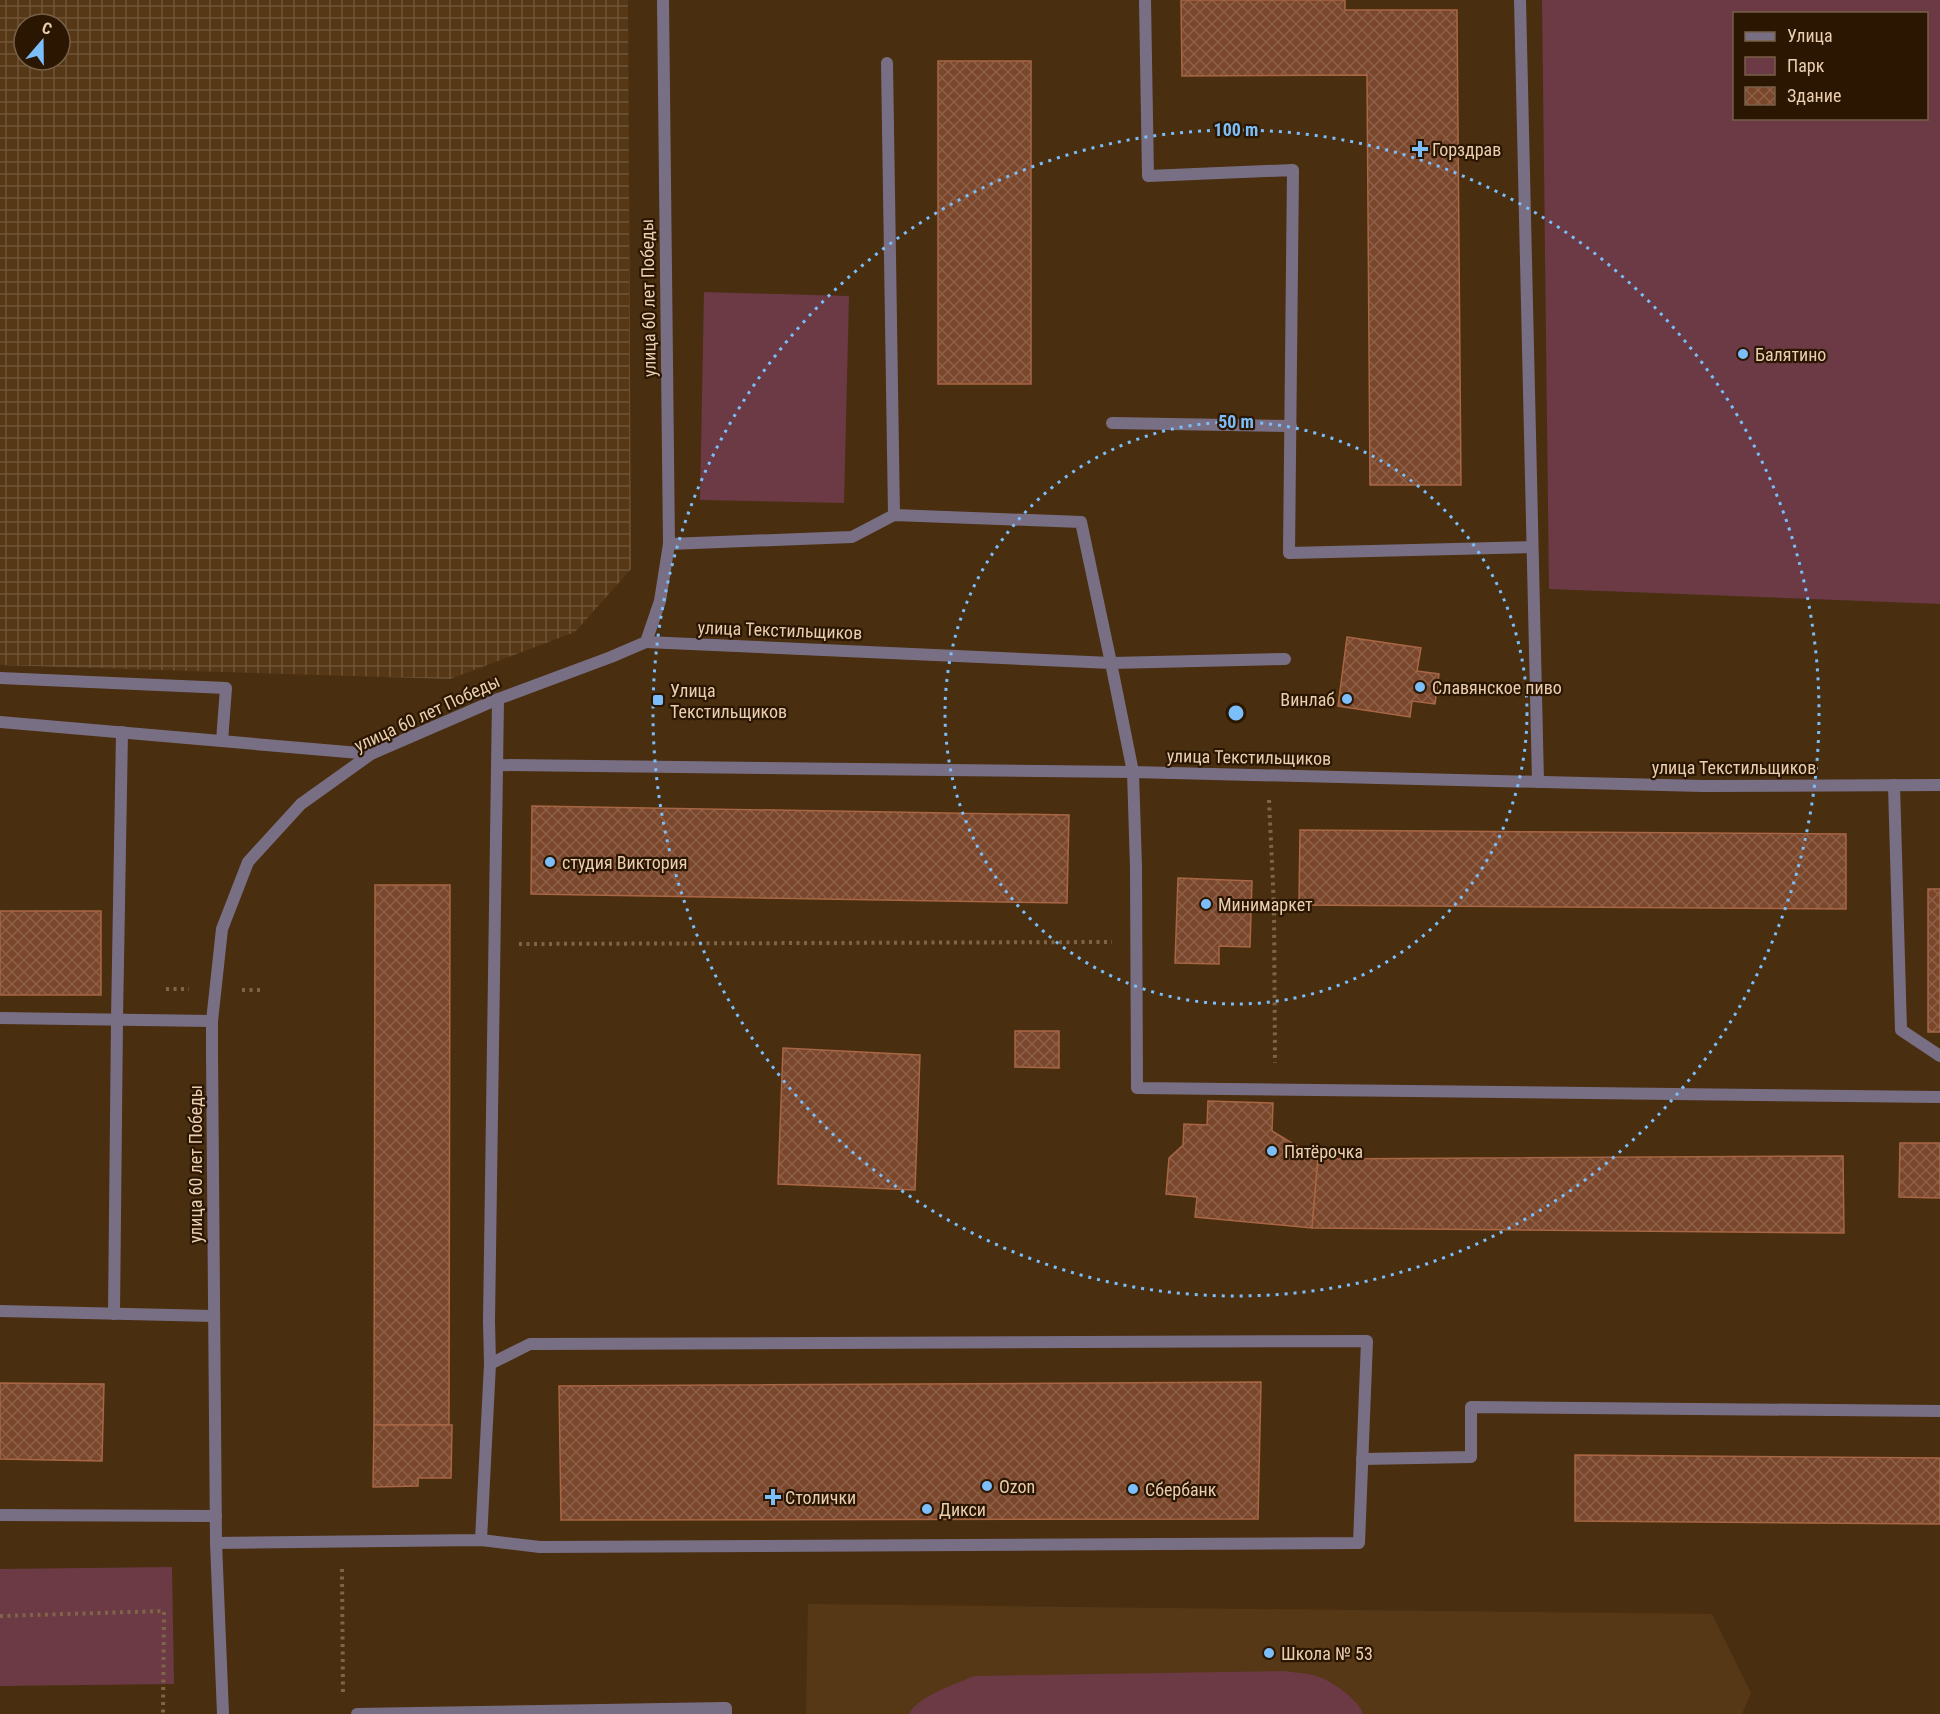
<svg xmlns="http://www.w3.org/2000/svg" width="1940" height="1714" font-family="'Roboto Condensed',sans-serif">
  <defs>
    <pattern id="industrial-grid" width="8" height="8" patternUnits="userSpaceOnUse" patternTransform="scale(1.5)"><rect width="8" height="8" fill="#563816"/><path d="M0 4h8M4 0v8" fill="none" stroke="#6e5436"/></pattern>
    <pattern id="building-cross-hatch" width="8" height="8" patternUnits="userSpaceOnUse" patternTransform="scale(1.5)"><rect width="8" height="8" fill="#7a462c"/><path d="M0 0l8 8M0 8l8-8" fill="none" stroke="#8d6048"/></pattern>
  </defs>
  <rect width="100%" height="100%" fill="#492e10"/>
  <!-- built -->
  <path fill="#563816" d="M808,1604L1712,1614L1751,1693L1742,1714H806Z"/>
  <!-- industrial -->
  <path fill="url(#industrial-grid)" fill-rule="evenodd" d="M0,0H628L631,569L575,632L450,679L0,665ZM24,24H60V60H24Z"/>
  <!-- green -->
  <g fill="#6b3a45" fill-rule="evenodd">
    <path d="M1542,0H1940V604L1549,589ZM1734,14H1926V118H1734Z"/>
    <path d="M704,292L849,296L844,503L700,500Z"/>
    <path d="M172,1567L174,1684L0,1686V1569Z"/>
    <path d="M1285,1671C1296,1673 1308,1673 1319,1677C1332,1681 1360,1701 1363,1714H909C918,1696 956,1684 974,1676Z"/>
  </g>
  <!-- building -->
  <g fill="url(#building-cross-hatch)" stroke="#a86645" stroke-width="1.5">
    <path d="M1181,0H1345V10H1457L1461,485H1370L1367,75L1182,76Z"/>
    <rect x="938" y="61" width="93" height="323"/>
    <path d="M1347,637L1421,648L1417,671L1439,674L1435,704L1412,701L1410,717L1338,706Z"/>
    <path d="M532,806L1069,815L1067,903L531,894Z"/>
    <path d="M1300,830L1846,834V909L1299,905Z"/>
    <path d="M1178,878L1252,881L1250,947L1219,946V964L1175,963Z"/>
    <path d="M375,885H450L449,1425H374Z"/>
    <rect x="1928" y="889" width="12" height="143"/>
    <rect x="0" y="911" width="101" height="84"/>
    <path d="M1015,1031H1059V1068L1015,1067Z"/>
    <path d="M783,1048L920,1055L915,1190L778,1184Z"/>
    <path d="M1208,1101L1273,1103L1272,1131L1318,1159L1312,1228L1195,1217L1197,1197L1166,1194L1169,1158L1183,1145L1184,1124L1207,1125Z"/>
    <path d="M1900,1143H1940V1198L1899,1197Z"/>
    <path d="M1843,1156L1844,1233L1312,1228L1318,1159Z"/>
    <path d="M1261,1382L1258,1519L561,1520L559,1386Z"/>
    <path d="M0,1383L104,1384L102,1461L0,1459Z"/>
    <path d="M374,1425H452L451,1478H418V1486L373,1487Z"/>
    <path d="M1575,1455L1940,1458V1524L1575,1521Z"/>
  </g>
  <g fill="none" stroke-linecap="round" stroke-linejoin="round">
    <!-- path -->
    <g stroke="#806447" stroke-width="4" stroke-dasharray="3 4.5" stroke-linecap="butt">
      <path d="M1269,800L1274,906L1275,1063"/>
      <path d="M519,944L1112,942"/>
      <path d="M166,989H189"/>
      <path d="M242,990H262"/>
      <path d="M342,1569L343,1693"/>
      <path d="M0,1616L164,1611L163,1714"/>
    </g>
    <!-- lane -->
    <g stroke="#796f85" stroke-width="12">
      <path d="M1145,0L1148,176L1293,170L1289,553L1532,547"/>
      <path d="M1520,0L1538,782"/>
      <path d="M887,63L894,515"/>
      <path d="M1112,423L1291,426"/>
      <path d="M669,544L852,537L894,515L1081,522L1111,663L1285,659"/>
      <path d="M0,678L226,688L222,741"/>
      <path d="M0,722L371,754"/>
      <path d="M497,765L1133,772L1136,867L1137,1088L1940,1097"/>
      <path d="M1894,785L1901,1030L1940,1056"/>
      <path d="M0,1018L212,1021"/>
      <path d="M0,1311L213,1316"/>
      <path d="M114,1314L117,1019L122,732"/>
      <path d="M490,1364L489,1321L498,699"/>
      <path d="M1362,1459L1471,1457V1407L1940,1411"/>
      <path d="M0,1515L216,1516"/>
      <path d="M216,1543L481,1540L490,1364L530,1344L1367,1341L1359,1543L540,1547L481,1540"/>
      <path d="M357,1714L726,1708V1714"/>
    </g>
    <!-- street -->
    <g stroke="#796f85" stroke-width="12">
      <path d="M646,642L1111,663L1133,772L1703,786L1940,785"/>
      <path d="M223,1714L216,1543L212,1051V1021L222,929L248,862L301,804L371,754L498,699L611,657L646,642L660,601L669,544L663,0"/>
    </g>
  </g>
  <!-- distance rings -->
  <g fill="none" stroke="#7cbef9" stroke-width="3" stroke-dasharray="3 6">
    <circle cx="1236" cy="713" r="291"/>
    <circle cx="1236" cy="713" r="583"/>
  </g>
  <!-- markers -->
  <g fill="#7cbef9" stroke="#2b1701" stroke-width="2">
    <path d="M1417 140h6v6h6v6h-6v6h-6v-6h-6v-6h6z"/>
    <circle cx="1743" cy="354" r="6"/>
    <circle cx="1420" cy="687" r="6"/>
    <circle cx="1347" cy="699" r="6"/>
    <rect x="652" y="694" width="12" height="12" rx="3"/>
    <circle cx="550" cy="862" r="6"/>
    <circle cx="1206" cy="904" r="6"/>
    <circle cx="1272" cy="1151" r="6"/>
    <circle cx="987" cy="1486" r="6"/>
    <circle cx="1133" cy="1489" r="6"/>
    <path d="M770 1488h6v6h6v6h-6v6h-6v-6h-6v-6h6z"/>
    <circle cx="927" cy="1509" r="6"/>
    <circle cx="1269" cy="1653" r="6"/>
  </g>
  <g text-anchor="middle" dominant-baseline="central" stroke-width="4.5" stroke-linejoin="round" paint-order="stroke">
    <!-- poi labels -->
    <g font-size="18" fill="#eaceb2" stroke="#2b1701" text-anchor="start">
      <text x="1432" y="149">Горздрав</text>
      <text x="1755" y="354">Балятино</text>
      <text x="1432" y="687">Славянское пиво</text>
      <text x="670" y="690">Улица<tspan x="670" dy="21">Текстильщиков</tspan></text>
      <text x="1335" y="699" text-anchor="end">Винлаб</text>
      <text x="562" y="862">студия Виктория</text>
      <text x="1218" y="904">Минимаркет</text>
      <text x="1284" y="1151">Пятёрочка</text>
      <text x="999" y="1486">Ozon</text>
      <text x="1145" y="1489">Сбербанк</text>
      <text x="785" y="1497">Столички</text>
      <text x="939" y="1509">Дикси</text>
      <text x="1281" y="1653">Школа № 53</text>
    </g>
    <!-- street labels -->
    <g font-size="18" fill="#eaceb2" stroke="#2b1701">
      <text transform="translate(648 298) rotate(-91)">улица 60 лет Победы</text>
      <text transform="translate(780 630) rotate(2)">улица Текстильщиков</text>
      <text transform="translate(427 713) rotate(-25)">улица 60 лет Победы</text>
      <text transform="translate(1249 757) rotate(1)">улица Текстильщиков</text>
      <text x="1734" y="767">улица Текстильщиков</text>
      <text transform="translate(195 1164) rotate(-90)">улица 60 лет Победы</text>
    </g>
  </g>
  <circle cx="1236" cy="713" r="9" fill="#7cbef9" stroke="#2b1701" stroke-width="3"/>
  <g font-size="18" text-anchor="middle" font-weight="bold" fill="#7cbef9" stroke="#2b1701" stroke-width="4.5" stroke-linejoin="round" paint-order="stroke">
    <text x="1236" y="136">100 m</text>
    <text x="1236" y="428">50 m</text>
  </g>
  <!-- legend -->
  <rect x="1733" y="12" width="195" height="108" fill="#2b1701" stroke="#776048" stroke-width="1.5"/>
  <rect x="1745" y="32" width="30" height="9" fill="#796f85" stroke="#776048" stroke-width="1.5"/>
  <text x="1787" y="42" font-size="18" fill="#eaceb2">Улица</text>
  <rect x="1745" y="57" width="30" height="18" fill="#6b3a45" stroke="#776048" stroke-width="1.5"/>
  <text x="1787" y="72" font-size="18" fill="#eaceb2">Парк</text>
  <rect x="1745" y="87" width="30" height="18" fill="url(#building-cross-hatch)" stroke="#776048" stroke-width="1.5"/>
  <text x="1787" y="102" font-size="18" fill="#eaceb2">Здание</text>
  <!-- north arrow -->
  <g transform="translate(42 42) rotate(20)"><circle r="28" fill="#2b1701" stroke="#776048" stroke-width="1.5"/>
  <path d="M0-4.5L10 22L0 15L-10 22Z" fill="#7cbef9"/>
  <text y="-9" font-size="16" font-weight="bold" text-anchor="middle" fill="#eaceb2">С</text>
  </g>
</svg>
